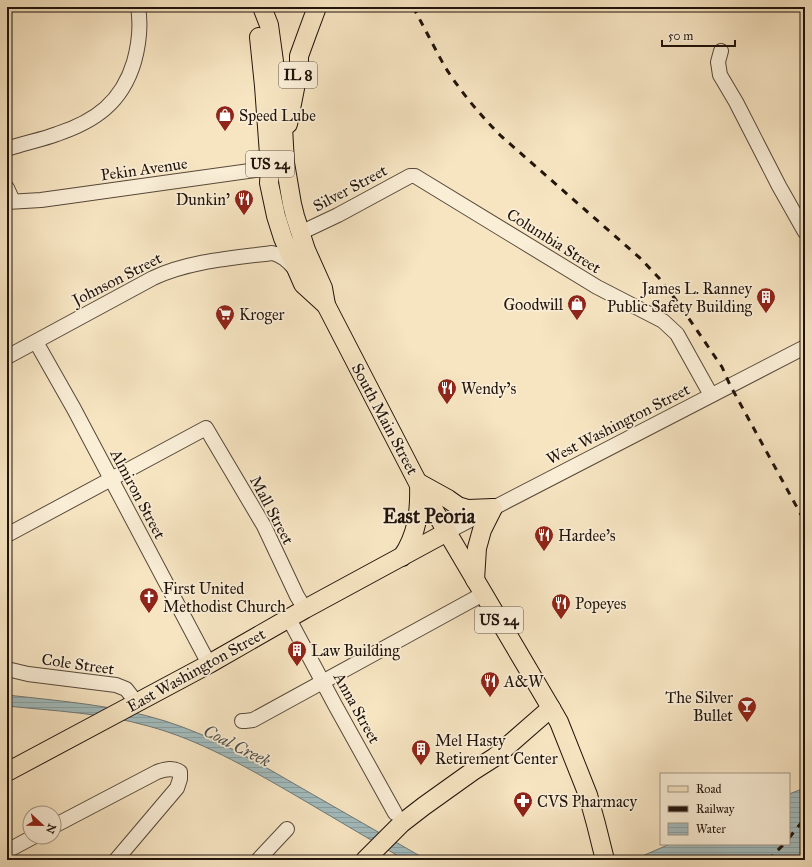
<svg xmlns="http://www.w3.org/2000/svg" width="812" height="867" font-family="'IM FELL Great Primer',serif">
  <defs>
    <pattern id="water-rules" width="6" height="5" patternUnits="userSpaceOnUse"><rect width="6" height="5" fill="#a2bcbe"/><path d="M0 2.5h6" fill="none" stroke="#8ba1a2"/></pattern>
  </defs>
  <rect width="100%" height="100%" fill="#f7e5c2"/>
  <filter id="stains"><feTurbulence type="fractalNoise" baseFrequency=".005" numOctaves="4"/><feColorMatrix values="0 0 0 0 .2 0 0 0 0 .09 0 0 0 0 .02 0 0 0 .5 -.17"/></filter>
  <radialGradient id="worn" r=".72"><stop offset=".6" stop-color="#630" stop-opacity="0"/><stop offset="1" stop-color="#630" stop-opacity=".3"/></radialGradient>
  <!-- water -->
  <g fill="url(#water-rules)" stroke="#6e7876">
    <path d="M7,695C60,701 114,705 165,721C213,736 255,761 298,786C341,811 384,835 427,860H405C368,838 330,816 293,794C246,767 200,740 148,726C103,713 54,711 7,706Z"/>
    <path d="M805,788V855L788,860H784L778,857L769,860H633L670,844H789V794Z"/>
  </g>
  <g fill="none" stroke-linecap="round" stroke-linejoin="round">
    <!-- minor casing -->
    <g stroke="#564839" stroke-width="16">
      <g id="minor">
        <path d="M721,51L718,62L720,75L736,102L779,186L805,232"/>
        <path d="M7,149C24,143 41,140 57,134C96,121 122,102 134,62C139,44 141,25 138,7"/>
        <path d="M7,188L13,201"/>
        <path d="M7,202L41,200L70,196L270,168H279"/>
        <path d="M300,233L338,215L410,176H415L597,287L663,321L677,334L711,395"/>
        <path d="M36,342L74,409L209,664"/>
        <path d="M7,357L153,278C189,261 233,258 272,253C282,255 288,261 294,268"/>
        <path d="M447,532L805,347"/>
        <path d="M7,535L206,428L264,526L297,596L305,609"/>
        <path d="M289,619L335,705L395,813"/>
        <path d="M7,669L28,674L116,685L126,689L137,703"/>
        <path d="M242,721H245L253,720L483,594"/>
        <path d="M54,826L157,772C165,769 173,767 180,772V779L177,788L116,860"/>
        <path d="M7,851L33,837"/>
        <path d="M258,860L287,829"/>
      </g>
    </g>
    <!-- major casing -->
    <g stroke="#20130b" stroke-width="20">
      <g id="major">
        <path d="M262,7L269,25L283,127L285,163L292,204L295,216L306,250L323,288L326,305L418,483L447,532L551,708L559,722L588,795L596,824L605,860"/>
        <path d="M259,37L264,86L270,168L269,183L276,216L283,238L303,284L326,305"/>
        <path d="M288,124L299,68V56L307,34L317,7"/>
        <path d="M419,483L448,499L458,506L468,509L493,508"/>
        <path d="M402,557C417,535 420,511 419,485"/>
        <path d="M475,580L477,548L482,530L493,508"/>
        <path d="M7,772L209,664L305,609L447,532"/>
        <path d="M365,860L402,823L424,806L473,771L495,757L551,708"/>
      </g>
    </g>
    <!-- minor -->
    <use href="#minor" stroke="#faeed7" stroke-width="14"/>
    <!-- major -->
    <use href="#major" stroke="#f7e5c2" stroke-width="18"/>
    <!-- rail -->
    <g stroke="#20130b" stroke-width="3" stroke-dasharray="7 7" stroke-linecap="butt">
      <path d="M413,7C424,27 434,47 445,67C461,92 480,115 501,136L640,258L659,278L679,304L722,367L730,385L805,522"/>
      <path d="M789,838L805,818"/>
      <path d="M768,860L784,844"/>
    </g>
  </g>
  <!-- icons -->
  <defs>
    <g id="shop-pin" transform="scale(1)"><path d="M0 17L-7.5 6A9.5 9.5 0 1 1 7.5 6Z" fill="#8f2418" stroke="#faeed7"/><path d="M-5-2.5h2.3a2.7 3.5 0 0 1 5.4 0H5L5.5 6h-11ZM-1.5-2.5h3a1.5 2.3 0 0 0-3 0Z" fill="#fff"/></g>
    <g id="restaurant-pin" transform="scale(1)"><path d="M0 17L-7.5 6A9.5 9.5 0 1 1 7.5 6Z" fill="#8f2418" stroke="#faeed7"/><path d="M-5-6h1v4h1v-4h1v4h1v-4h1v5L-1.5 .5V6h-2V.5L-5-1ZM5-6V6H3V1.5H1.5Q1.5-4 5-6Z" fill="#fff"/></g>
    <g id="building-pin" transform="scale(1)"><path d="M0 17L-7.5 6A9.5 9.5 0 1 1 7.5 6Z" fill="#8f2418" stroke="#faeed7"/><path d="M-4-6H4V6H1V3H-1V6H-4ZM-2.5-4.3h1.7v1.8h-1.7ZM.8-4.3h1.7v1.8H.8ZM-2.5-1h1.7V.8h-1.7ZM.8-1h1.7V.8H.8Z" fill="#fff"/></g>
    <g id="supermarket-pin" transform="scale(1)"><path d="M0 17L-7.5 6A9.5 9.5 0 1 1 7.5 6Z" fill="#8f2418" stroke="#faeed7"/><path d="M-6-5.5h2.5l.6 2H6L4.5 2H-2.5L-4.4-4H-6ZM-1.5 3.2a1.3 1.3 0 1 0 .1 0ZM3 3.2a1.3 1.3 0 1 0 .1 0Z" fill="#fff"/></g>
    <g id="church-pin" transform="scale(1)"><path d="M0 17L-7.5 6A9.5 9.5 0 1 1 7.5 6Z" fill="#8f2418" stroke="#faeed7"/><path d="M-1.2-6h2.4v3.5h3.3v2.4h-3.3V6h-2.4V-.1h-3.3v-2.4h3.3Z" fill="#fff"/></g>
    <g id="bar-pin" transform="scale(1)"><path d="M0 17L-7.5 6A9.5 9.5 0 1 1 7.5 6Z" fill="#8f2418" stroke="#faeed7"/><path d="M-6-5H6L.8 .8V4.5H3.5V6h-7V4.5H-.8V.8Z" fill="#fff"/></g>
    <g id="pharmacy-pin" transform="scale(1)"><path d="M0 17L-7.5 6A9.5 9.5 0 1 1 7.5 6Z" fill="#8f2418" stroke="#faeed7"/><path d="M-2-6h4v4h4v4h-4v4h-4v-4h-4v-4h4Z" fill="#fff"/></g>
  </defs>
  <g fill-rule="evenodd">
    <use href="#shop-pin" x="225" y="115"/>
    <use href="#restaurant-pin" x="244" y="199"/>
    <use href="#building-pin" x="766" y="297"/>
    <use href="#shop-pin" x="577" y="304"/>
    <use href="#supermarket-pin" x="225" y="314"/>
    <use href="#restaurant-pin" x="447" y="388"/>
    <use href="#restaurant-pin" x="544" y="535"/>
    <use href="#church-pin" x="149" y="597"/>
    <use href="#restaurant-pin" x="561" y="603"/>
    <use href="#building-pin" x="297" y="650"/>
    <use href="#restaurant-pin" x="490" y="681"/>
    <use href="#bar-pin" x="747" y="706"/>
    <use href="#building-pin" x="421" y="749"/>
    <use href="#pharmacy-pin" x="523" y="801"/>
  </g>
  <g text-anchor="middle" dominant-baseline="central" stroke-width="3.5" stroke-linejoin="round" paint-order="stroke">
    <!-- shield labels -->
    <g fill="#faeed7" stroke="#615548" stroke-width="1">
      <rect x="279" y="62" width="38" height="26" rx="3"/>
      <rect x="246" y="151" width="48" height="26" rx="3"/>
      <rect x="475" y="607" width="48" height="26" rx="3"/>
    </g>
    <g font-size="15" font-weight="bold" fill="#20130b">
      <text x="298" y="75">IL 8</text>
      <text x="270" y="164">US 24</text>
      <text x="499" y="620">US 24</text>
    </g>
    <!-- poi labels -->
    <g font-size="16" fill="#20130b" stroke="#faeed7" text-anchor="start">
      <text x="239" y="115">Speed Lube</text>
      <text x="230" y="199" text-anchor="end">Dunkin'</text>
      <text x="752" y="288" text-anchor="end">James L. Ranney<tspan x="752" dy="18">Public Safety Building</tspan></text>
      <text x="563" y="304" text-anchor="end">Goodwill</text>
      <text x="239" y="314">Kroger</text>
      <text x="461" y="388">Wendy's</text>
      <text x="558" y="535">Hardee's</text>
      <text x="163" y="588">First United<tspan x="163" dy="18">Methodist Church</tspan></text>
      <text x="575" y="603">Popeyes</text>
      <text x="311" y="650">Law Building</text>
      <text x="504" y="681">A&amp;W</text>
      <text x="733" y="697" text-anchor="end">The Silver<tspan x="733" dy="18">Bullet</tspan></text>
      <text x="435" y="740">Mel Hasty<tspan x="435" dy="18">Retirement Center</tspan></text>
      <text x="537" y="801">CVS Pharmacy</text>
    </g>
    <!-- street labels -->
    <g font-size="16" fill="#20130b" stroke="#faeed7">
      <text transform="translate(144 169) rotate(-8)">Pekin Avenue</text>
      <text transform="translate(350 188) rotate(-28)">Silver Street</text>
      <text transform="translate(554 241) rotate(32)">Columbia Street</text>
      <text transform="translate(117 279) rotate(-27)">Johnson Street</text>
      <text transform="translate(385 419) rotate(62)">South Main Street</text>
      <text transform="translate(618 424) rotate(-27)">West Washington Street</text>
      <text transform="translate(138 494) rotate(62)">Almiron Street</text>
      <text transform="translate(272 510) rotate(62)">Mall Street</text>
      <text transform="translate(78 664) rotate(8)">Cole Street</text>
      <text transform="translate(196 670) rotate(-29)">East Washington Street</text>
      <text transform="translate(357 708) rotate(61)">Anna Street</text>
    </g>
    <!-- water labels -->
    <g font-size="17" font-style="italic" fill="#4e4e4a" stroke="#faeed7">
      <text transform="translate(237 746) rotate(27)">Coal Creek</text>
    </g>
    <!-- district labels -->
    <g font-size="20" font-weight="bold" fill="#20130b" stroke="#faeed7">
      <text x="429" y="516">East Peoria</text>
    </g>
  </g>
  <!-- margin -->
  <rect width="812" height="867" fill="none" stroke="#f7e5c2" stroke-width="24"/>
  <rect x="8" y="8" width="796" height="851" fill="none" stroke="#20130b" stroke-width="2"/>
  <rect x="12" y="12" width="788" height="843" fill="none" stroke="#20130b"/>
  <!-- legend -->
  <rect x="660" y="773" width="130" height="72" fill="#faeed7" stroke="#a39685"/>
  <rect x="668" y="786" width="20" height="6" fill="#f7e5c2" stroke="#a39685"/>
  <text x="696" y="793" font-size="12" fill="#20130b">Road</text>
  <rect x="668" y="806" width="20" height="6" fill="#20130b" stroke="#a39685"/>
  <text x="696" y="813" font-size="12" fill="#20130b">Railway</text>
  <rect x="668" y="823" width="20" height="12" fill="url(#water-rules)" stroke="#a39685"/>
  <text x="696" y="833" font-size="12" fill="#20130b">Water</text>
  <!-- north arrow -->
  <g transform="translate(42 825) rotate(112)"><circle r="19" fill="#faeed7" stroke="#a39685"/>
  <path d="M0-3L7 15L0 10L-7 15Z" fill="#8f2418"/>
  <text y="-6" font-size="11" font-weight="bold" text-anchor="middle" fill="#20130b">N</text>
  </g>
  <!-- scale -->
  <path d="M662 40v6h73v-6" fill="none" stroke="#20130b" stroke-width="2"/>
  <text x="668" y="40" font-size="12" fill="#20130b" stroke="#faeed7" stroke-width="3" paint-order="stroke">50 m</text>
  <rect width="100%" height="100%" filter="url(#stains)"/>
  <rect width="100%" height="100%" fill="url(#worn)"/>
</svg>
